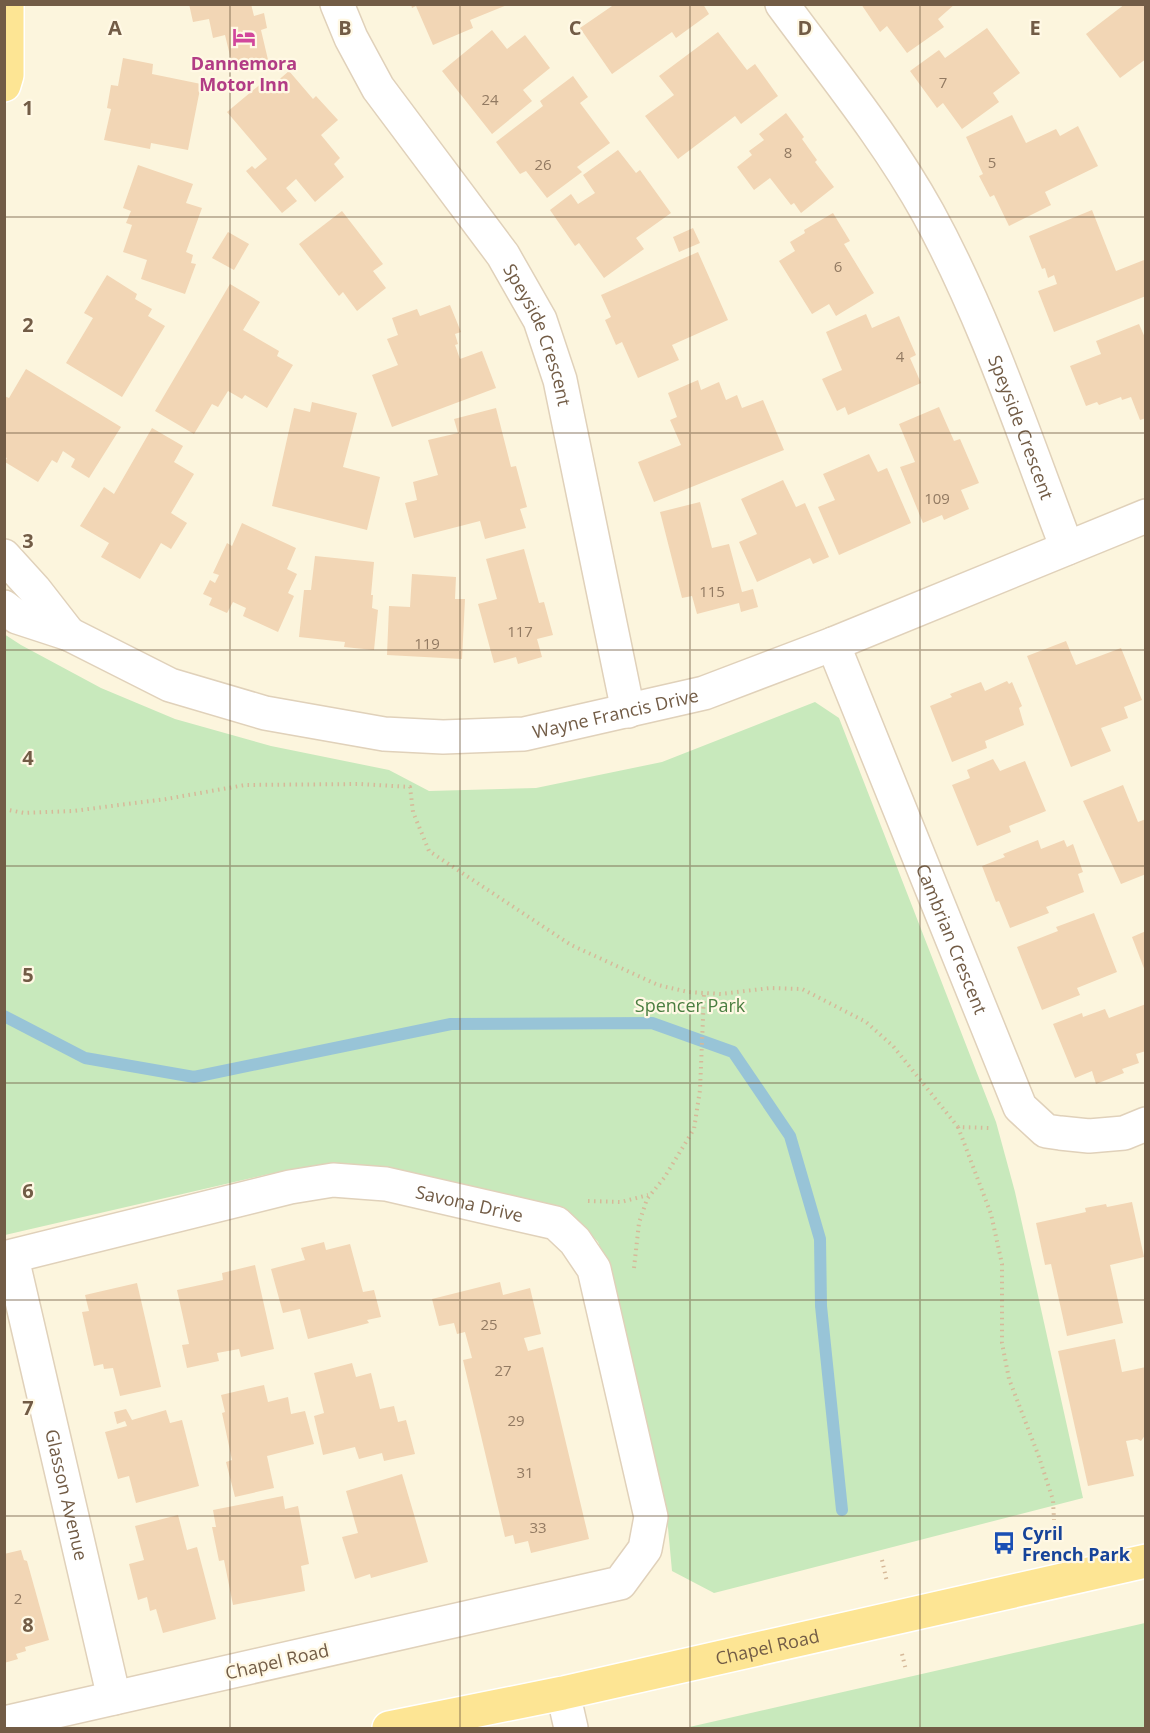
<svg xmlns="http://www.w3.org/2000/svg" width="1150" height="1733" font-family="'Open Sans',sans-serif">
  <rect width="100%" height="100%" fill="#fcf5dd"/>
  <!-- green -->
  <g fill="#c8e9bc">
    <path d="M4,634L21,645L101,688L175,719L271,746L389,770L429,791L536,788L662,762L815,702L839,718L996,1122L1015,1192L1083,1498L714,1593L672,1571L668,1528L613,1281L598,1242L578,1221L562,1209L392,1168L334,1163L269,1174L5,1235Z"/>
    <path d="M1145,1623V1728H685Z"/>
  </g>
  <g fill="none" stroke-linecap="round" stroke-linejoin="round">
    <!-- stream -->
    <path stroke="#98c4d7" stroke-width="12" d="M4,1016L85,1058L194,1077L451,1024L652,1023L733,1052L790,1136L820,1239L821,1306L842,1510"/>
  </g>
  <!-- building -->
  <g fill="#f2d6b5">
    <path d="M189,4H251L254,16L264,13L267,28L261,30L269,64L234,72L225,35L213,38L209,19L193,22Z"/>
    <path d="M411,4H507V5L470,20L473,28L433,45L416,6L412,8Z"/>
    <path d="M615,4H703L709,14L676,38L672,32L612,74L580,28Z"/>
    <path d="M861,4H955L938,19L944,27L907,53L887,26L880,32Z"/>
    <path d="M1125,4H1146V59L1120,78L1086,34Z"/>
    <path d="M987,28L1020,73L993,93L999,102L962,129L943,103L937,108L910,71L939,50L945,58Z"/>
    <path d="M492,30L507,49L525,35L550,68L523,90L532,101L492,134L442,71Z"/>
    <path d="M718,32L747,70L755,64L778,96L741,124L735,116L678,159L645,116L674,95L659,76Z"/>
    <path d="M123,58L153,64L152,74L201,84L188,150L151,143L150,149L104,140L111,109L107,108L111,85L118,86Z"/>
    <path d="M289,71L313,99L316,96L338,120L321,135L340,158L334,164L344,177L315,202L296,179L286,188L297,201L282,213L246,171L252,166L255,169L267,159L227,112L263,82L268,89Z"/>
    <path d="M573,76L588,97L580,103L610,143L577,167L582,172L547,198L526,171L520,174L496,142L543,106L540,101Z"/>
    <path d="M786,113L804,137L802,139L817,160L815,162L834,187L801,213L794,203L791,205L770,178L754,190L737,167L752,155L749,151L764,140L759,134Z"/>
    <path d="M1012,115L1026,143L1056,129L1060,136L1078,126L1098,166L1045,192L1051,205L1009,226L994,195L990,197L979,176L983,174L966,137Z"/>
    <path d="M618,150L636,173L640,170L671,213L636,238L644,249L604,278L579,243L575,246L550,210L571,194L578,204L595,193L583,175Z"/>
    <path d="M138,165L193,184L186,203L202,208L186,252L193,255L191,263L196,264L185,294L141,279L147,260L123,252L132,225L126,223L131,211L123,208Z"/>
    <path d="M1092,210L1116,271L1144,260L1146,296L1054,332L1038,291L1057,284L1054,275L1048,278L1045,268L1042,269L1029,236Z"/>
    <path d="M342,211L383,264L373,271L386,288L357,311L343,292L339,296L299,244Z"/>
    <path d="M833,213L850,241L844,244L874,293L836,316L829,304L812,314L779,261L795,251L790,242L805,233L804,230Z"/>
    <path d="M693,228L700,243L679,252L673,237Z"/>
    <path d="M228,232L249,244L234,270L212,258Z"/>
    <path d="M698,252L728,320L672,345L679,360L638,378L622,342L616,345L605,320L611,317L601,295Z"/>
    <path d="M107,275L137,294L135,299L152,309L148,316L165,326L122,397L66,363L93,318L84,313Z"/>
    <path d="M230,284L260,302L243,330L279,351L277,356L293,365L267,408L245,395L242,399L228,391L218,407L212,404L194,434L155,411Z"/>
    <path d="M450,305L461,332L455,334L458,344L455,345L460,359L482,351L496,388L392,427L372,375L398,365L387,339L398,335L392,318L417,309L420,316Z"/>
    <path d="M866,314L872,328L899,316L916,355L910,358L921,383L848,415L845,407L837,411L822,379L842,370L826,332Z"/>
    <path d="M1139,324L1146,340V418L1140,420L1131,397L1122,400L1121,397L1099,405L1097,402L1086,406L1070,366L1101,354L1096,341Z"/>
    <path d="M26,369L121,427L89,478L71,467L75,459L63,451L57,463L52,460L38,482L5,462L7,458L4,457V396L9,398Z"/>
    <path d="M698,380L701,390L719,382L726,400L737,395L742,408L763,400L784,450L654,502L638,462L681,445L670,420L677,417L668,393Z"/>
    <path d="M312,402L357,413L343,467L380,477L367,530L272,506L294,408L310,412Z"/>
    <path d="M939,407L954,441L960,439L979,483L961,490L969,509L944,520L942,515L923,523L900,467L915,462L899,424Z"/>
    <path d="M496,408L511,467L516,466L527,507L520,509L526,528L485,539L480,521L414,538L405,503L417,500L413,482L438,475L428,440L458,433L454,419Z"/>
    <path d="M152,428L183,446L174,462L194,474L171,513L187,523L171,549L161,543L140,579L101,557L109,543L80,526L104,487L114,494Z"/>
    <path d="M869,454L878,472L887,468L911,523L839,555L818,507L835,500L823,474Z"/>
    <path d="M783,480L796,507L805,503L829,557L813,564L810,558L757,582L739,542L757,534L741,499Z"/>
    <path d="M700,502L712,548L729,544L742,592L753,589L758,607L741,612L739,603L697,614L692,596L682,598L660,512Z"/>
    <path d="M242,523L296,548L287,569L297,574L288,593L294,596L278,632L243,616L246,608L233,602L227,613L209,605L212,598L203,594L210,580L215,583L219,575L213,573L227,543L232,546Z"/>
    <path d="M524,549L539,603L544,602L553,635L537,639L542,657L518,664L516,657L494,663L478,604L497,599L486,559Z"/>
    <path d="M315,556L374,562L371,595H373L372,608L378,610L374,650L344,647L345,642L299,637L304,590H311Z"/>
    <path d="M412,574L456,577L455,599H465L462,659L387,655L389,606L410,607Z"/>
    <path d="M1066,641L1076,665L1121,648L1142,700L1124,707L1128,718L1101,728L1111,751L1071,767L1027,656Z"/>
    <path d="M1007,681L1009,684L1012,682L1022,706L1019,708L1024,725L985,741L987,748L952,762L930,706L952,697L950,694L981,682L985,691Z"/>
    <path d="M993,759L1000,771L1025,761L1046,811L1009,826L1011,832L977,846L952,785L970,778L967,770Z"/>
    <path d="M1123,785L1138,822L1146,819V874L1121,884L1083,801Z"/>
    <path d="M1038,840L1041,849L1064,840L1067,847L1073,844L1083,872L1078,874L1084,892L1046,907L1049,913L1010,928L999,901L996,902L982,866L1005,857L1003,854Z"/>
    <path d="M1094,913L1117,972L1077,988L1080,995L1042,1010L1017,947L1058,931L1056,927Z"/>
    <path d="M1146,931V971H1145L1132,937Z"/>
    <path d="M1146,1004V1051L1136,1054L1139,1063L1122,1069L1124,1073L1096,1084L1092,1071L1075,1078L1053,1024L1082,1013L1083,1017L1105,1009L1109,1018Z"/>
    <path d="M1132,1202L1144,1257L1110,1265L1123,1323L1067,1336L1051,1264L1045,1265L1036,1223L1086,1212L1085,1208L1106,1204L1107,1207Z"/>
    <path d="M324,1242L326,1250L350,1244L363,1292L374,1290L381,1317L367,1320L369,1323L308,1339L300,1309L283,1313L271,1269L305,1260L301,1248Z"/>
    <path d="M255,1265L274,1349L241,1357L239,1349L217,1353L219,1361L187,1368L182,1345L189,1344L177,1290L223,1280L222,1273Z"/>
    <path d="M500,1282L503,1295L530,1288L541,1334L524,1338L528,1351L543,1347L589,1539L531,1553L528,1541L515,1544L513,1535L505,1537L463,1360L472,1358L465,1332L457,1334L454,1323L439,1326L432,1299Z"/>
    <path d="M137,1283L161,1387L120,1396L113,1368L104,1369L103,1364L94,1366L82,1312L89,1311L85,1295Z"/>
    <path d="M1115,1339L1122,1372L1146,1367V1434L1141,1441L1137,1439L1126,1441L1134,1476L1088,1486L1058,1351Z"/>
    <path d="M352,1363L356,1377L371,1373L380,1409L394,1406L398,1422L406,1420L415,1454L384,1461L382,1453L359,1459L355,1447L323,1455L314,1416L324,1413L314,1373Z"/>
    <path d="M264,1385L268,1402L288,1397L291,1414L305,1411L314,1444L267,1456L274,1488L235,1497L226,1462L232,1460L222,1413L225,1412L221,1395Z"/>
    <path d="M126,1409L132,1420L166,1410L170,1423L182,1420L199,1486L136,1503L129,1476L118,1479L105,1432L127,1426L125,1421L117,1424L114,1412Z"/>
    <path d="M402,1474L428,1562L371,1578L370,1574L355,1579L342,1537L358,1533L346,1491Z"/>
    <path d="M283,1496L285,1509L298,1506L309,1564L301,1566L305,1591L233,1605L224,1560L219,1561L212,1527H216L213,1510Z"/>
    <path d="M178,1515L187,1550L197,1547L216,1619L163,1633L156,1609L150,1611L147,1597L138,1600L129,1564L144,1560L135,1526Z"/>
    <path d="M21,1550L24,1560L27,1561L49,1640L25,1647L26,1651L16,1654L18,1659L4,1663V1554Z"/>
  </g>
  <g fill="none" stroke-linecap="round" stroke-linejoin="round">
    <!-- minor casing -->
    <g stroke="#e0d1ba" stroke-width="36">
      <g id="minor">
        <path id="s1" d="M337,4L351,38L378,88L503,255L540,320L560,380L628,711"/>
        <path id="s2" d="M782,4C832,72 887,139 928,213C986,319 1024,436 1067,548"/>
        <path d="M4,556L34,589L69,634"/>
        <path id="s3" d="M4,607L17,617L69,634L170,685L265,713L384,734L443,737L524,734L704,693L833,644L1146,516"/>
        <path id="s4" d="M833,644L1020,1107L1046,1131L1060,1133L1089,1136L1124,1133L1146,1124"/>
        <path id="s5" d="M4,1258L290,1187L333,1180L386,1184L556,1223L575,1241L594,1269L651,1517L645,1549L620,1583L4,1723"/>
        <path id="s6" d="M12,1258L114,1698"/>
        <path d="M563,1693L571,1728"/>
      </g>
    </g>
    <!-- major casing -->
    <g stroke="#fff" stroke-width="36">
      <g id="major">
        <path d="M4,85L7,75V4"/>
        <path id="s7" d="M389,1728L563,1693L1146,1561"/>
      </g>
    </g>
    <!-- path -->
    <g stroke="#d6b999" stroke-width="4" stroke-dasharray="1.5 4.5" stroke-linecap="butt">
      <path d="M4,809L24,813L73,811L166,799L245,785L360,784L410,787L413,812L429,851L571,945L658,985L688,992L721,994L770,988L802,989L866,1022L893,1046L958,1127L989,1128"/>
      <path d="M958,1127L991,1214L1002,1264V1343L1009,1379L1039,1457L1053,1500L1054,1520"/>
      <path d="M588,1201L621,1202L648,1195"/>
      <path d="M634,1268L639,1223L647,1199L664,1178L694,1129L700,1090L704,994"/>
      <path d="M882,1560L887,1582"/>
      <path d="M902,1654L906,1670"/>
    </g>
    <!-- minor -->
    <use href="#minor" stroke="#fff" stroke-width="33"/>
    <!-- major -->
    <use href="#major" stroke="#fde594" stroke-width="33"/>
  </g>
  <!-- grid -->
  <path fill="none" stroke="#725c46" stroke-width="1.5" stroke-opacity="0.55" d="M230,4V1728M460,4V1728M690,4V1728M920,4V1728M4,217H1146M4,433H1146M4,650H1146M4,866H1146M4,1083H1146M4,1300H1146M4,1516H1146"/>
  <!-- icons -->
  <defs>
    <g id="hotel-bare" transform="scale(1.8)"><path d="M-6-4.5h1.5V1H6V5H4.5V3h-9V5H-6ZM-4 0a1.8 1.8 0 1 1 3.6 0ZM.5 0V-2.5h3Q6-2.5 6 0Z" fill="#d1479c" stroke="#fff8e4" stroke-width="2.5" paint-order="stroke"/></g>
    <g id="bus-bare" transform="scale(1.8)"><path d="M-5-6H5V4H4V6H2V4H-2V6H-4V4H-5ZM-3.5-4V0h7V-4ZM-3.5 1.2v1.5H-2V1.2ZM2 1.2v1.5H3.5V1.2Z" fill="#1a4fb4" stroke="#fff8e4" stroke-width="2.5" paint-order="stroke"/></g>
  </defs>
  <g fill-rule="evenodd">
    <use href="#hotel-bare" x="244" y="37"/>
    <use href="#bus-bare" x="1004" y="1543"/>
  </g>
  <g text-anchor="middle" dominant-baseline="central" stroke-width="4.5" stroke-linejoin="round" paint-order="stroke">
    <!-- number labels -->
    <g font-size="15" fill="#927a62">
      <text x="943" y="82">7</text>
      <text x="490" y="99">24</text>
      <text x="788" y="152">8</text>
      <text x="992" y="162">5</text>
      <text x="543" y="164">26</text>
      <text x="838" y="266">6</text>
      <text x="900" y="356">4</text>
      <text x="937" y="498">109</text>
      <text x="712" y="591">115</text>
      <text x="520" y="631">117</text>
      <text x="427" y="643">119</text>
      <text x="489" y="1324">25</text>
      <text x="503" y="1370">27</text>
      <text x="516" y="1420">29</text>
      <text x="525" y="1472">31</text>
      <text x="538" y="1527">33</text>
      <text x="18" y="1598">2</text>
    </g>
    <!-- hotel labels -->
    <g font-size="18" font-weight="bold" fill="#b23c85" stroke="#fff8e4">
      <text x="244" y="63">Dannemora<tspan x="244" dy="21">Motor Inn</tspan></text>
    </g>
    <!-- street labels -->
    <g font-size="18" fill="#725c46" stroke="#fff8e4">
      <text stroke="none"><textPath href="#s1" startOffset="390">Speyside Crescent</textPath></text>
      <text stroke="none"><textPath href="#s2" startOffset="489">Speyside Crescent</textPath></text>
      <text stroke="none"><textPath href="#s3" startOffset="638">Wayne Francis Drive</textPath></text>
      <text stroke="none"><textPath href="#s4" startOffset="318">Cambrian Crescent</textPath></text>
      <text stroke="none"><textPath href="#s5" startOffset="477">Savona Drive</textPath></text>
      <text stroke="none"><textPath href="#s6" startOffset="243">Glasson Avenue</textPath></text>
      <text stroke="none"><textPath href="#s7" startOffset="387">Chapel Road</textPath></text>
      <text transform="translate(277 1661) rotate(-13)">Chapel Road</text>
    </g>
    <!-- park labels -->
    <g font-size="18" fill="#4a7e40" stroke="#fff8e4">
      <text x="690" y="1005">Spencer Park</text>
    </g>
    <!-- transit labels -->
    <g font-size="18" font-weight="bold" fill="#164399" stroke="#fff8e4" text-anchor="start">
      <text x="1022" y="1533">Cyril<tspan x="1022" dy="21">French Park</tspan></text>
    </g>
  </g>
  <g font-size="20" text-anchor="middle" font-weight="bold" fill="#725c46" stroke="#fff8e4" stroke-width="4.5" stroke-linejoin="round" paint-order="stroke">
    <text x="115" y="35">A</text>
    <text x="345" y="35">B</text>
    <text x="575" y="35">C</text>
    <text x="805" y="35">D</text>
    <text x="1035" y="35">E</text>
    <text x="28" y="115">1</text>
    <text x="28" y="332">2</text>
    <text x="28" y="548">3</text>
    <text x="28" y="765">4</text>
    <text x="28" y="982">5</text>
    <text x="28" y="1198">6</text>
    <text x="28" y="1415">7</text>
    <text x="28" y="1632">8</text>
  </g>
  <!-- border -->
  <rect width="1150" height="1733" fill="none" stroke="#725c46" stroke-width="12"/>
</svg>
